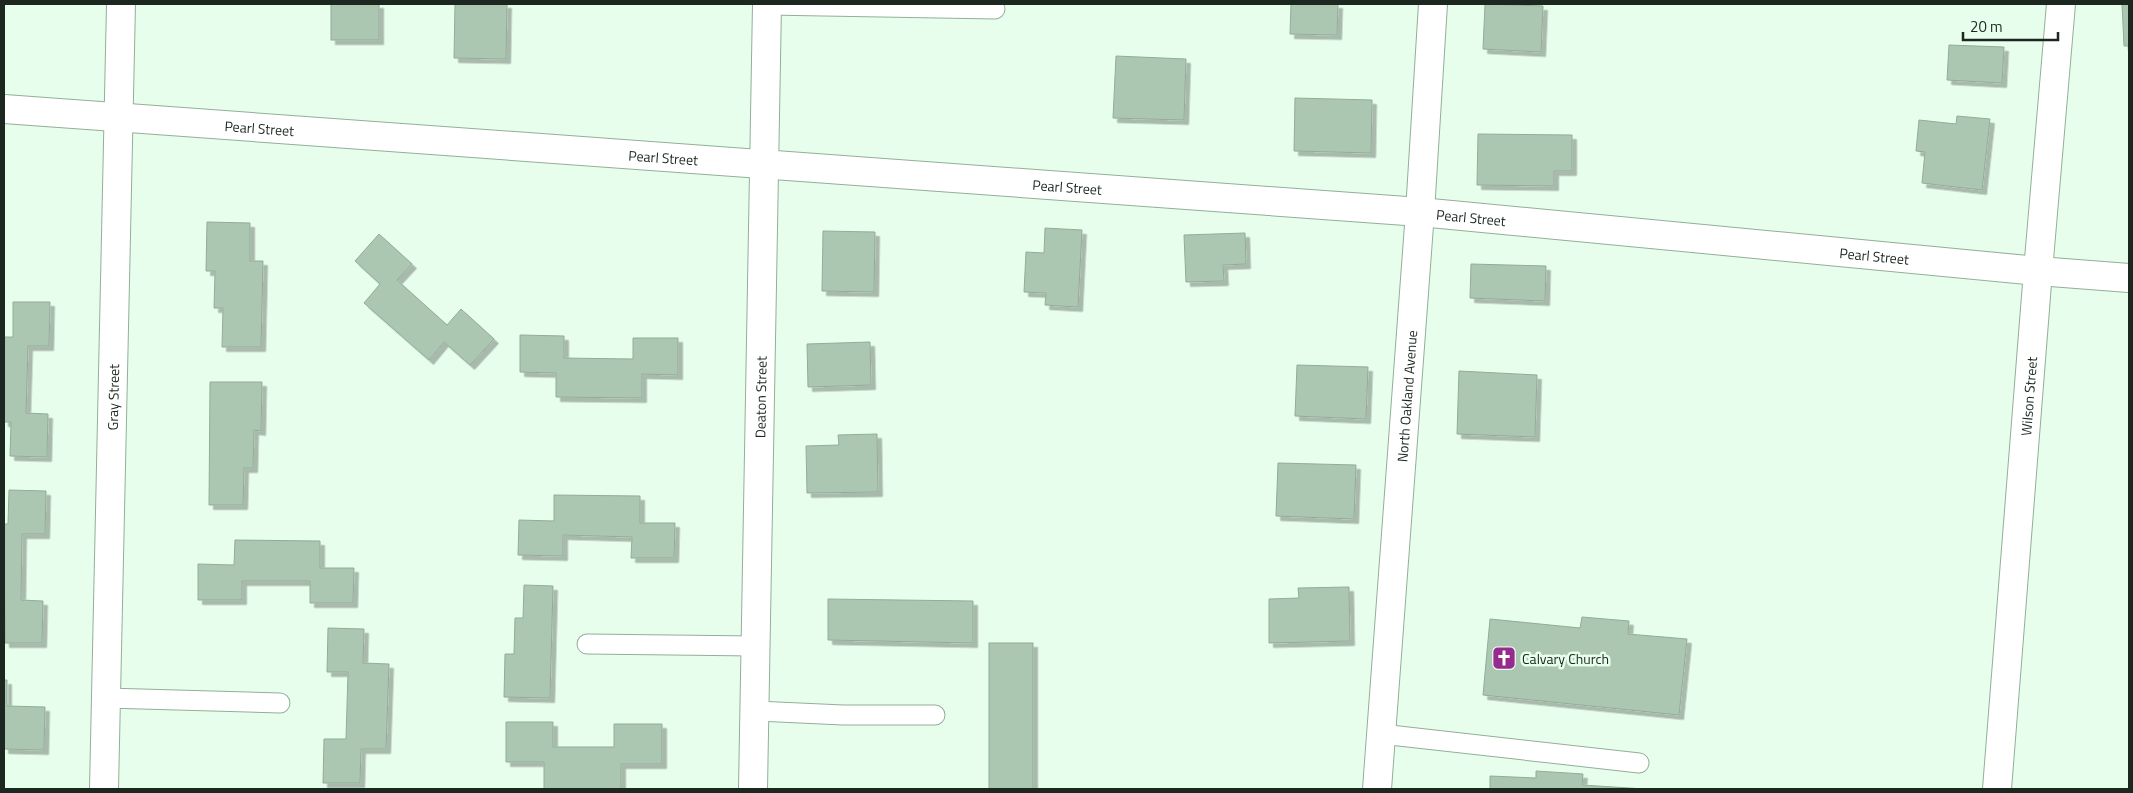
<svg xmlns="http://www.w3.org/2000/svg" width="2133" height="793" font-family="'Titillium Web',sans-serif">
  <defs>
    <filter id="shadow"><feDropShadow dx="4.5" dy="4.5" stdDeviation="0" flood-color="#0004"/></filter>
  </defs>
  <rect width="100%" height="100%" fill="#e7feec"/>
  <!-- building -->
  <g fill="#abc6b1" stroke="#91ac97" filter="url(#shadow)">
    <rect x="331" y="4" width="48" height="36"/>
    <path d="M455,4H507L506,59L454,58Z"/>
    <path d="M1291,4H1338L1337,35L1290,34Z"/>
    <path d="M1485,4L1543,6L1541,52L1483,49Z"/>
    <path d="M2122,4H2129V46H2124Z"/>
    <path d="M1949,45L2004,47L2002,83L1947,80Z"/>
    <path d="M1116,56L1186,59L1184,120L1113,118Z"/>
    <path d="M1295,98L1372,100L1371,153L1294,151Z"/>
    <path d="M1957,116L1990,119L1982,190L1922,183L1925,152L1916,151L1919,120L1956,124Z"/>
    <path d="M1478,134L1572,135V171H1554V186L1477,185Z"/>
    <path d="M207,222L250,223V261H263L261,347H222L223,308H214L215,271H206Z"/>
    <path d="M1045,228L1082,230L1078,307L1045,305L1046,293L1024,292L1026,252L1044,253Z"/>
    <path d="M823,231L875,232L874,292L822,291Z"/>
    <path d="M1245,233L1246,264L1223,265L1224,281L1186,282L1184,235Z"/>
    <path d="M379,234L412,264L397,280L447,325L461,309L494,339L470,365L444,342L429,360L364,303L380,284L355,261Z"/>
    <path d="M1471,264L1546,266L1545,301L1470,298Z"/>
    <path d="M13,302H50L49,346H28L26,413L48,414L47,457L10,456L11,422H4V337H13Z"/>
    <path d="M520,335L564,336V358L633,359V338H678V375L642,374V398L556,397V373L520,372Z"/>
    <path d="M870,342L871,385L808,387L807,344Z"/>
    <path d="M1297,365L1368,367L1366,419L1295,416Z"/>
    <path d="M1459,371L1537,375L1535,437L1457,434Z"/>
    <path d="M210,382H262L261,431L254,430L253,468H244L243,505H209Z"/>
    <path d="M877,434L878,492L807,493L806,446L839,445L838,435Z"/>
    <path d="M1278,463L1356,465L1354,519L1276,516Z"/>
    <path d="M9,490L46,491L45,534H22L21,600L43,601L42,643H5L4,524H8Z"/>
    <path d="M554,495L640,496V523H675L674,558H631L632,537L563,535V556L518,555L519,520L554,521Z"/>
    <path d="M235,540L320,541V568H354L353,603H310V581H242V600H198V564L234,565Z"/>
    <path d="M524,585L553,586L550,698L504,697L505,654H514L515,618H523Z"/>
    <path d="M1349,587L1350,641L1269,643V599L1299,598L1298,588Z"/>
    <path d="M828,599L973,601V643L828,640Z"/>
    <path d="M1582,617L1629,621L1628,634L1687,639L1679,715L1483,695L1490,619L1580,628Z"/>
    <path d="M328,628L364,629L363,663L389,664L386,749H361L360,783H323L324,739H346L348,672H327Z"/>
    <rect x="989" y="643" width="44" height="146"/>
    <path d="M4,680H7V706L45,707L44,750L4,749Z"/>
    <path d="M506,722H553V747H614V724H662V764H621V789H544V762H506Z"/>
    <path d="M1536,771L1583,774L1582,785L1645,789H1490V776L1536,778Z"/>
  </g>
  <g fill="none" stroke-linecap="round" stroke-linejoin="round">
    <!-- lane casing -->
    <g stroke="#93ae99" stroke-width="21">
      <g id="lane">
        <path d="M767,5L995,9"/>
        <path d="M587,644L755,646"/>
        <path d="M106,698L280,703"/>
        <path d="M754,711L843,715H935"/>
        <path d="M1381,734L1639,763"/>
      </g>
    </g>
    <!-- street casing -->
    <g stroke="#93ae99" stroke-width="30">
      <g id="street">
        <path id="s1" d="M4,109L1420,212L2038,271L2129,278"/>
        <path id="s2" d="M104,789L121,4"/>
        <path id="s3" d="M753,789L767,4"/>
        <path id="s4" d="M1377,789L1420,212L1433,4"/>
        <path id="s5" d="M1997,789L2038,271L2061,4"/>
      </g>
    </g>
    <!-- lane -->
    <use href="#lane" stroke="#fff" stroke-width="19"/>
    <!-- street -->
    <use href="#street" stroke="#fff" stroke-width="28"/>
  </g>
  <!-- icons -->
  <defs>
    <g id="church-square" transform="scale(1.25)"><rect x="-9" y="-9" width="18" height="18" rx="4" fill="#962b8d" stroke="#e7feec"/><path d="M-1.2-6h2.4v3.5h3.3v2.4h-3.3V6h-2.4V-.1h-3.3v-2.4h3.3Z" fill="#fff"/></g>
  </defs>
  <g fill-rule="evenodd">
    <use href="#church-square" x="1504" y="658"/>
  </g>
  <g text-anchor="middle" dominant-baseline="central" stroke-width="5" stroke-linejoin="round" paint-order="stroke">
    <!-- street labels -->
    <g font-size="14" fill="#1c271f" stroke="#e7feec">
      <text stroke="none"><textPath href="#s1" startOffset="256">Pearl Street</textPath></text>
      <text stroke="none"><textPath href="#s1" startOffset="661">Pearl Street</textPath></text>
      <text stroke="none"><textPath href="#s1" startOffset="1066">Pearl Street</textPath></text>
      <text stroke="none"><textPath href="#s1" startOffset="1471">Pearl Street</textPath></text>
      <text stroke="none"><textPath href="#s1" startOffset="1876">Pearl Street</textPath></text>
      <text stroke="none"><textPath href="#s3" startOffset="392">Deaton Street</textPath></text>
      <text stroke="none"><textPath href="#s5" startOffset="394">Wilson Street</textPath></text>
      <text stroke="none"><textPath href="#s2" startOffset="392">Gray Street</textPath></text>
      <text stroke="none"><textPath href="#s4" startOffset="394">North Oakland Avenue</textPath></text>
    </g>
    <!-- poi labels -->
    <g font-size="14" fill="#1c271f" stroke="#e7feec" text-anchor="start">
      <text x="1522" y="658">Calvary Church</text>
    </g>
  </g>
  <!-- border -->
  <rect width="2133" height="793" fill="none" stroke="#1c271f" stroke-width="10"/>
  <!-- scale -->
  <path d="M1963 32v8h95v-8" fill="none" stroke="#1c271f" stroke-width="2.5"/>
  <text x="1970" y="32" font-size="15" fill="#1c271f" stroke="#e7feec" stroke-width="4" paint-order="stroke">20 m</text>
</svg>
